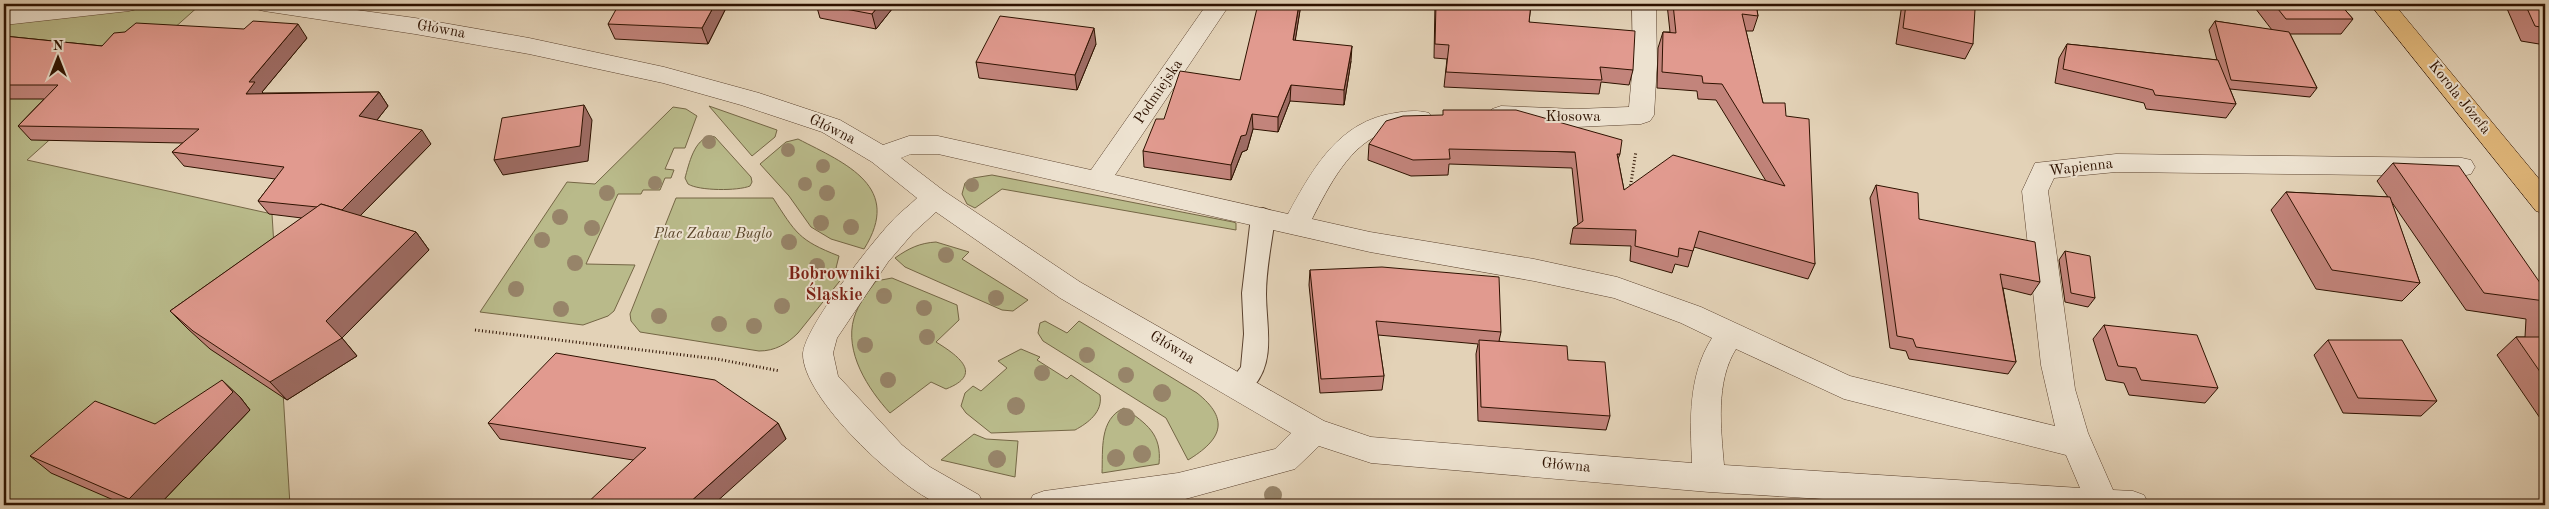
<svg xmlns="http://www.w3.org/2000/svg" width="2549" height="509" font-family="'Old Standard TT',serif">
  <rect width="100%" height="100%" fill="#e3d2b7"/>
  <filter id="stains"><feTurbulence type="fractalNoise" baseFrequency=".004" numOctaves="4"/><feColorMatrix values="0 0 0 0 .2 0 0 0 0 .09 0 0 0 0 .02 0 0 0 .5 -.17"/></filter>
  <radialGradient id="worn" r=".72"><stop offset=".6" stop-color="#630" stop-opacity="0"/><stop offset="1" stop-color="#630" stop-opacity=".3"/></radialGradient>
  <!-- green -->
  <g fill="#b9ba8a" stroke="#746645">
    <path d="M4,4H201L27,160L272,214L290,505H4Z"/>
    <path d="M709,106L777,130L775,137L752,156Z"/>
    <path d="M673,107L686,109L697,116L696,118L685,148H674L665,169L674,170L671,178H665L660,190H643L641,194H618L586,264L635,265L614,311L608,316L583,325L480,312L567,182L595,184Z"/>
    <path d="M711,136L715,137L751,177L752,182L750,186C738,191 699,191 688,184L685,178C689,164 694,139 711,136Z"/>
    <path d="M798,139C847,164 903,187 864,249L831,239L811,227L789,196L760,164L786,142Z"/>
    <path d="M992,175L1233,222L1236,223V230L1002,189L975,208L967,204L962,194L965,183L973,178Z"/>
    <path d="M676,198H773C796,233 798,240 839,256L836,268L847,272L798,333C787,344 775,351 759,351L640,332L631,321L630,314Z"/>
    <path d="M936,242L969,252L962,259L1028,300L1013,311L1002,310L905,267L895,258C909,248 920,243 936,242Z"/>
    <path d="M892,278L957,305L959,320L936,342C957,355 985,374 946,389L931,382L890,413C868,389 844,352 854,318C858,304 868,292 876,281Z"/>
    <path d="M1045,321L1067,333L1079,321L1197,393C1231,420 1221,440 1188,460L1166,418L1043,341L1038,333L1040,323Z"/>
    <path d="M1021,349L1040,357L1037,360L1067,379L1071,375L1100,395C1103,412 1088,423 1075,430L991,433L966,413L961,406L965,393L973,386L981,391L1007,368L998,361Z"/>
    <path d="M1124,408C1147,424 1162,434 1159,464L1102,473C1103,450 1099,419 1124,408Z"/>
    <path d="M974,434L986,439L1018,441L1015,477L941,460Z"/>
  </g>
  <g fill="none" stroke-linecap="round" stroke-linejoin="round">
    <!-- lane casing -->
    <g stroke="#5b422e" stroke-width="2">
      <path id="lane" d="M1263,208L1271,211L1275,217C1272,242 1266,268 1266,294C1266,325 1276,360 1254,386C1246,396 1241,400 1229,395L1225,388L1241,367L1244,334L1242,293L1251,217L1255,211Z"/>
    </g>
    <!-- street casing -->
    <g stroke="#5b422e" stroke-width="1">
      <g id="street">
        <path d="M65,4H141L137,9L129,11L4,25V11Z"/>
        <path d="M252,4H313L415,18L529,38L664,67L759,93L840,120L883,145L909,136H938L1091,170L1207,4H1230L1115,175L1288,214C1313,168 1339,121 1395,113C1406,111 1418,110 1429,113L1433,119L1429,125C1415,129 1400,128 1387,132C1350,142 1328,188 1312,219L1370,232L1534,259L1617,277L1701,307L1850,376L2055,426L2041,365L2022,191L2035,163L2116,154L2462,158L2471,160L2475,167L2471,174L2462,176L2116,172L2054,178L2048,191L2075,389L2088,433L2113,490L2133,491L2144,495L2149,505H1922L1709,492L1371,463L1319,446L1295,469L1178,501L1144,505H1028L1033,495L1044,491L1178,473L1275,449L1291,433L1060,298L936,212L913,233L888,262L837,338L833,353L838,376L902,445L930,467L979,495L984,505C972,506 950,509 939,504C899,488 801,397 803,353C805,327 872,242 892,221C899,213 909,206 917,198L872,162L822,132L741,105L663,83L529,54L415,34L264,11L256,9ZM911,154H938L1370,252L1534,281L1614,298L1681,323L1712,338C1688,376 1690,420 1692,463L1371,437L1324,421L1080,282L944,191L901,158ZM1736,349L1844,399L2066,455L2080,488L1724,465C1721,429 1715,382 1736,349Z"/>
        <path d="M1632,4H1656L1657,64L1654,115L1650,121L1641,124L1576,127L1501,124L1492,121L1488,115L1492,109L1501,106L1576,109L1629,107L1633,64Z"/>
      </g>
    </g>
    <!-- highway casing -->
    <g stroke="#2e1200" stroke-width="1">
      <path id="highway" d="M2370,4H2394L2545,186V214L2536,211Z"/>
    </g>
    <!-- path -->
    <g stroke="#2e1200" stroke-width="3" stroke-dasharray="1 2.5" stroke-linecap="butt">
      <path d="M1630,189L1636,151"/>
      <path d="M475,330L717,359L780,371"/>
    </g>
    <!-- lane -->
    <use href="#lane" fill="#ede2d0" fill-rule="evenodd"/>
    <!-- street -->
    <use href="#street" fill="#ede2d0" fill-rule="evenodd"/>
    <!-- highway -->
    <use href="#highway" fill="#e2b97c" fill-rule="evenodd"/>
  </g>
  <!-- trees -->
  <g fill="#978469">
    <circle cx="709" cy="142" r="7"/>
    <circle cx="788" cy="150" r="7"/>
    <circle cx="823" cy="166" r="7"/>
    <circle cx="655" cy="183" r="7"/>
    <circle cx="805" cy="184" r="7"/>
    <circle cx="972" cy="185" r="7"/>
    <circle cx="607" cy="193" r="8"/>
    <circle cx="827" cy="193" r="8"/>
    <circle cx="560" cy="217" r="8"/>
    <circle cx="821" cy="223" r="8"/>
    <circle cx="851" cy="227" r="8"/>
    <circle cx="592" cy="228" r="8"/>
    <circle cx="542" cy="240" r="8"/>
    <circle cx="789" cy="242" r="8"/>
    <circle cx="946" cy="255" r="8"/>
    <circle cx="575" cy="263" r="8"/>
    <circle cx="817" cy="266" r="8"/>
    <circle cx="516" cy="289" r="8"/>
    <circle cx="884" cy="296" r="8"/>
    <circle cx="996" cy="298" r="8"/>
    <circle cx="782" cy="306" r="8"/>
    <circle cx="924" cy="308" r="8"/>
    <circle cx="561" cy="309" r="8"/>
    <circle cx="659" cy="316" r="8"/>
    <circle cx="719" cy="324" r="8"/>
    <circle cx="754" cy="326" r="8"/>
    <circle cx="927" cy="337" r="8"/>
    <circle cx="865" cy="345" r="8"/>
    <circle cx="1087" cy="355" r="8"/>
    <circle cx="1042" cy="373" r="8"/>
    <circle cx="1126" cy="375" r="8"/>
    <circle cx="888" cy="380" r="8"/>
    <circle cx="1162" cy="393" r="9"/>
    <circle cx="1016" cy="406" r="9"/>
    <circle cx="1126" cy="417" r="9"/>
    <circle cx="1142" cy="454" r="9"/>
    <circle cx="1116" cy="458" r="9"/>
    <circle cx="997" cy="459" r="9"/>
    <circle cx="1273" cy="495" r="9"/>
  </g>
  <!-- wall -->
  <g fill="#c2847b" stroke="#2e1200">
    <path d="M728,4L708,44L615,39L608,24Z"/>
    <path d="M816,4H896L876,29L820,18Z"/>
    <path d="M1301,4L1295,40L1351,61L1344,105L1290,101L1278,132L1253,129L1247,150L1242,152L1231,180L1144,167L1143,151L1164,119L1240,80Z"/>
    <path d="M1435,4H1531L1529,22L1633,70L1629,85L1601,82L1599,94L1444,87L1447,59L1434,58Z"/>
    <path d="M1667,4H1756L1758,16L1753,31H1746L1763,103L1786,116L1815,264L1808,279L1694,247L1688,267L1675,264L1672,273L1630,261L1631,246L1570,244L1573,228L1578,225L1572,168L1449,164L1448,175L1411,176L1368,160L1369,144L1620,154L1618,159L1624,190L1766,181L1716,100L1698,99L1697,91L1657,88L1658,48L1663,32H1670Z"/>
    <path d="M1902,4H1959L1973,44L1965,59L1896,44Z"/>
    <path d="M2252,4H2340L2353,19L2341,34H2290L2317,88L2310,97L2230,89L2236,104L2226,118L2146,109L2144,103L2055,83L2059,58L2067,44L2217,60L2209,30L2215,21L2272,30Z"/>
    <path d="M2505,4H2545V45L2521,41Z"/>
    <path d="M4,36L102,46L307,38L262,92L263,93L379,92L388,106L377,120L431,144L360,216L416,232L429,250L342,338L357,356L287,400L210,349L188,329L170,311L302,218L269,214L258,201L275,179L184,166L172,152L183,143L31,140L18,126L44,99H4Z"/>
    <path d="M1096,44L1077,90L979,78L976,62Z"/>
    <path d="M2393,163L2545,290V421H2542L2497,355L2516,337H2525L2526,319L2466,310L2391,201L2420,283L2402,301L2316,289L2271,210L2286,192L2388,197L2377,181Z"/>
    <path d="M1876,185L1919,219L2040,282L2031,295L2003,288L2016,362L2008,374L1909,359L1906,351L1890,348L1870,198Z"/>
    <path d="M2065,251L2095,298L2088,307L2065,302L2059,260Z"/>
    <path d="M1310,270L1501,332L1499,341L1568,360L1610,416L1606,430L1478,421L1476,354L1478,344L1378,335L1384,376L1382,390L1320,393L1309,285Z"/>
    <path d="M2104,325L2218,388L2205,403L2129,395L2124,383L2106,380L2093,339Z"/>
    <path d="M2328,340L2437,401L2421,416L2343,413L2314,355Z"/>
    <path d="M240,397L250,410L159,505H125L51,473L30,456L155,424Z"/>
    <path d="M488,423H778L786,439L633,460L500,439Z"/>
  </g>
  <!-- shaded-wall -->
  <g fill="#9e6c64" stroke="#2e1200">
    <path d="M715,4H728L708,44L702,28Z"/>
    <path d="M880,4H896L876,29L872,14Z"/>
    <path d="M1299,4H1301L1293,55V40Z"/>
    <path d="M298,24L307,38L262,92L266,96L246,94L249,82Z"/>
    <path d="M1094,28L1096,44L1077,90L1075,75Z"/>
    <path d="M1352,46L1351,61L1344,105V90Z"/>
    <path d="M1291,85L1290,101L1278,132V117Z"/>
    <path d="M379,92L388,106L369,130L359,116Z"/>
    <path d="M584,105L592,120L588,161L503,175L494,160Z"/>
    <path d="M1252,114L1253,129L1247,150L1242,152L1231,180V165L1241,136Z"/>
    <path d="M422,130L431,144L352,224L342,210Z"/>
    <path d="M416,232L429,250L341,339L342,338L357,356L287,400L270,382L326,321Z"/>
    <path d="M222,380L240,397L250,410L159,505H136L129,499Z"/>
    <path d="M778,423L786,439L713,505H690L689,503Z"/>
  </g>
  <!-- building -->
  <g fill="#e19a8f" stroke="#2e1200">
    <path d="M619,4H715L702,28L608,24Z"/>
    <path d="M819,4H880L872,14Z"/>
    <path d="M1258,4H1299L1293,40L1352,46L1344,90L1291,85L1278,117L1252,114L1246,135L1241,136L1231,165L1143,151L1156,119H1164L1180,71L1240,80Z"/>
    <path d="M1436,4H1531L1529,22L1635,31L1633,70L1600,67L1602,80L1446,72L1449,45L1435,44Z"/>
    <path d="M1673,4H1756L1758,16L1742,14L1763,103H1785L1786,116L1809,119L1815,264L1699,231L1693,251L1679,248L1678,257L1635,246L1636,230L1573,228L1583,221L1575,152L1449,149L1450,159L1413,160L1369,144L1386,121L1403,116L1443,115V110H1516L1622,140L1620,154H1617L1624,190L1673,155L1785,186L1722,84L1703,83L1702,76L1662,72L1663,32L1676,33Z"/>
    <path d="M1906,4H1959L1975,9L1973,44L1903,28Z"/>
    <path d="M2274,4H2340L2353,19H2286Z"/>
    <path d="M2525,4H2545V28L2535,26Z"/>
    <path d="M1000,16L1094,28L1075,75L976,62Z"/>
    <path d="M253,21L298,24L249,82H255L246,94L379,92L359,116L422,130L342,210L321,204L317,207L258,201L284,167L172,152L199,129L18,126L58,85H4V36L102,46L114,33L125,32L136,23L244,29Z"/>
    <path d="M2215,21L2289,32L2317,88L2231,80Z"/>
    <path d="M2067,44L2218,60L2236,104L2155,95L2153,90L2063,69Z"/>
    <path d="M584,105L580,146L494,160L502,118Z"/>
    <path d="M2393,163L2459,166L2545,290V301L2484,293Z"/>
    <path d="M1876,185L1918,193L1919,219L2035,242L2040,282L2000,274L2016,362L1916,347L1913,339L1897,336Z"/>
    <path d="M2286,192L2390,197L2420,283L2332,270Z"/>
    <path d="M321,204L416,232L326,321L342,338L270,382L193,331L170,311Z"/>
    <path d="M2065,251L2090,256L2095,298L2071,293Z"/>
    <path d="M1382,267L1499,277L1501,332L1376,321L1384,376L1321,379L1310,270Z"/>
    <path d="M2545,301V379L2516,337H2543Z"/>
    <path d="M2104,325L2197,335L2218,388L2141,380L2136,368L2118,366Z"/>
    <path d="M1479,340L1567,346L1568,360L1605,362L1610,416L1481,407Z"/>
    <path d="M2328,340H2402L2437,401L2358,398Z"/>
    <path d="M556,353L715,380L778,423L689,503L692,505H585L646,448L488,423Z"/>
    <path d="M222,380L233,392L129,499L30,456L95,401L155,424Z"/>
  </g>
  <g text-anchor="middle" dominant-baseline="central" stroke-width="4" stroke-linejoin="round" paint-order="stroke">
    <!-- street labels -->
    <g font-size="15" fill="#2e1200" stroke="#ede2d0">
      <text transform="translate(441 30) rotate(10)">Główna</text>
      <text transform="translate(1159 92) rotate(-56)">Podmiejska</text>
      <text transform="translate(2459 98) rotate(51)">Korola Józefa</text>
      <text x="1573" y="117">Kłosowa</text>
      <text transform="translate(832 130) rotate(26)">Główna</text>
      <text transform="translate(2081 168) rotate(-7)">Wapienna</text>
      <text transform="translate(1172 348) rotate(31)">Główna</text>
      <text transform="translate(1566 466) rotate(5)">Główna</text>
    </g>
    <!-- park labels -->
    <g font-size="15" font-style="italic" fill="#584429" stroke="#ede2d0">
      <text x="713" y="234">Plac Zabaw Buglo</text>
    </g>
    <!-- quarter labels -->
    <g font-size="18" font-weight="bold" fill="#7a1f14" stroke="#ede2d0">
      <text x="834" y="274">Bobrowniki<tspan x="834" dy="21">Śląskie</tspan></text>
    </g>
  </g>
  <!-- margin -->
  <rect width="2549" height="509" fill="none" stroke="#e3d2b7" stroke-width="20"/>
  <rect x="5" y="5" width="2539" height="499" fill="none" stroke="#2e1200" stroke-width="2.5"/>
  <rect x="10" y="10" width="2529" height="489" fill="none" stroke="#2e1200"/>
  <!-- north arrow -->
  <g transform="translate(58 58)" stroke="#ede2d0" stroke-width="4" paint-order="stroke">
  <path d="M0-4L9 19L0 12L-9 19Z" fill="#2e1200"/>
  <text y="-8" font-size="14" font-weight="bold" text-anchor="middle" fill="#2e1200">N</text>
  </g>
  <rect width="100%" height="100%" filter="url(#stains)"/>
  <rect width="100%" height="100%" fill="url(#worn)"/>
</svg>
